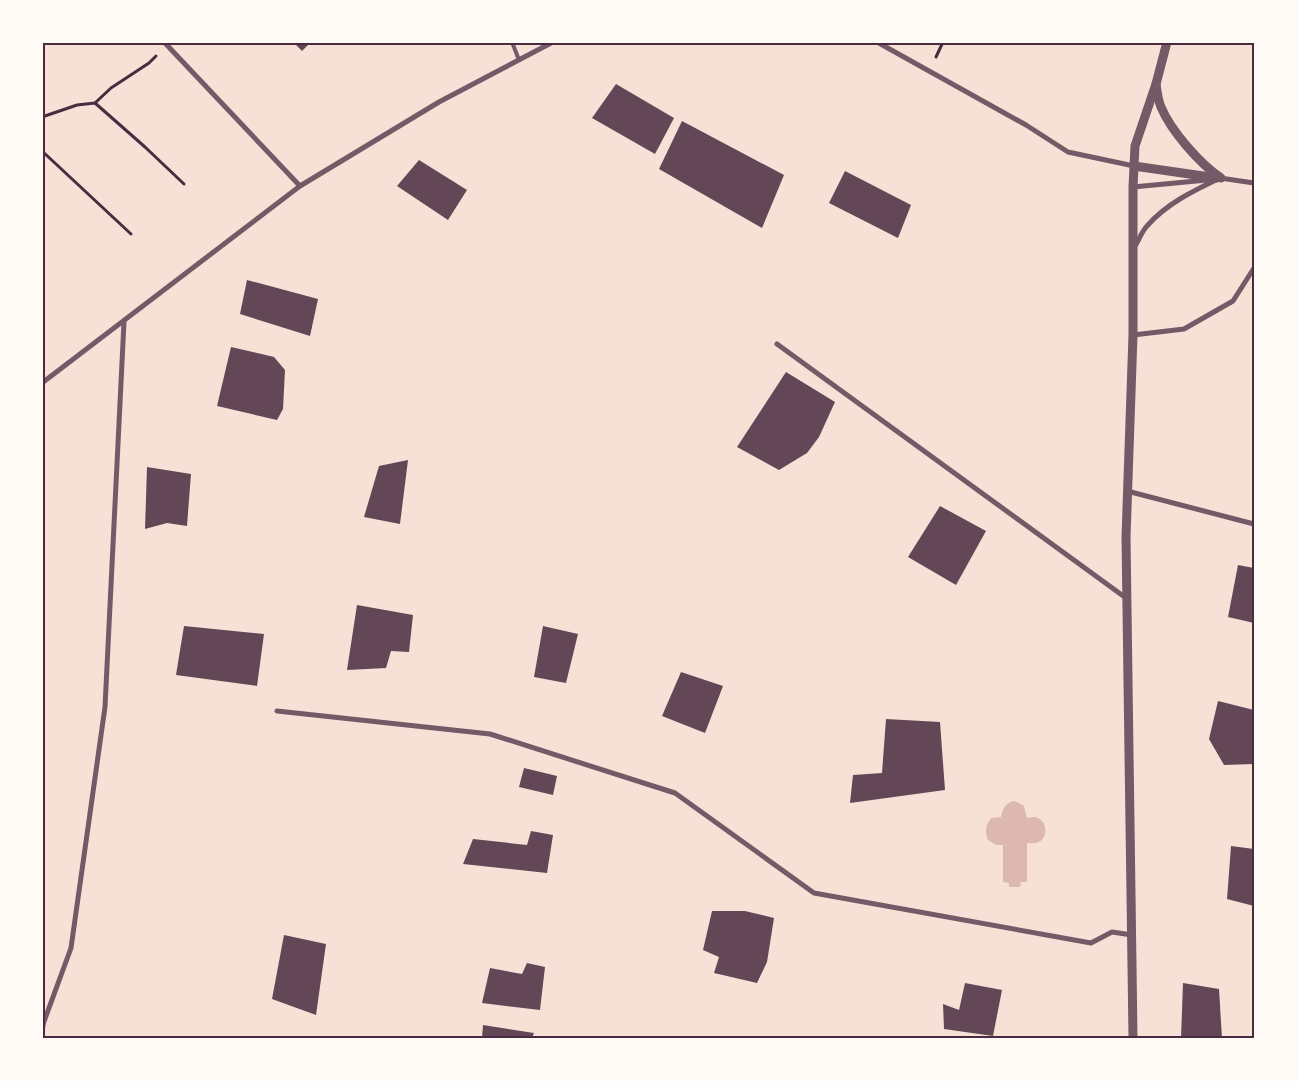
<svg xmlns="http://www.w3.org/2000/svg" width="1297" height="1081" font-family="'Space Grotesk',sans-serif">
  <rect width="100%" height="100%" fill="#f7e1d7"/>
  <!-- water -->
  <path fill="#dcb8b0" d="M1015,801L1024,806L1027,818C1030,817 1033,817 1035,817C1047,819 1049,837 1039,842C1035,844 1031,843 1027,843V882H1021L1020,887H1009V883L1003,882V845H996L988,840C985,832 985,826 991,818L1001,817C1003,808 1006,802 1015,801Z"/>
  <!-- building -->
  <g fill="#644757">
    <path d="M293,42H311L302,51Z"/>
    <path d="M616,84L674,118L655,154L592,118Z"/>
    <path d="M682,121L784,175L762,228L659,169Z"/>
    <path d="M419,160L467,190L448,220L397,186Z"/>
    <path d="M845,171L911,205L898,238L829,203Z"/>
    <path d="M247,280L318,299L310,336L240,314Z"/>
    <path d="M231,347L274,357L285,370L283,409L277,420L217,406Z"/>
    <path d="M786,372L835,402L819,437L807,453L779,470L737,447Z"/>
    <path d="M408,460L400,524L364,517L379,466Z"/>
    <path d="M147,467L191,474L187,526L167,523L145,529Z"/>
    <path d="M940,506L986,531L956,585L908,557Z"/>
    <path d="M1238,565L1254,568V623L1228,617Z"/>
    <path d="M357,605L413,615L409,652L391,651L386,668L347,670Z"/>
    <path d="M184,626L264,634L257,686L176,675Z"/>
    <path d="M543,626L578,634L566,683L534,677Z"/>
    <path d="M681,672L723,686L705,733L662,716Z"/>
    <path d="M1218,701L1254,710V764L1224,765L1209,739Z"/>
    <path d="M886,719L940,722L945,790L850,803L853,775L882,773Z"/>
    <path d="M524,768L557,776L553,795L519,787Z"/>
    <path d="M531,831L553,835L547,873L463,864L473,839L527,845Z"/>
    <path d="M1231,846L1254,849V906L1227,899Z"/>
    <path d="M712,911H745L774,918L767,962L757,983L714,973L719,957L703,950Z"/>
    <path d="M284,935L326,944L316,1015L272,999Z"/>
    <path d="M527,963L545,967L540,1010L482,1003L490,968L522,974Z"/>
    <path d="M965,983L1002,990L993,1036L944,1029L943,1004L959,1010Z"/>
    <path d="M1183,983L1219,989L1222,1038H1181Z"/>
    <path d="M483,1025L534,1033L532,1038H482Z"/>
  </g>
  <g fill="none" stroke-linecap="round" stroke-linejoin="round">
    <!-- path -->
    <g stroke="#4a2c40" stroke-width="3">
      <path d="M936,57L943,42"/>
      <path d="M95,103L111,88L149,63L156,56"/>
      <path d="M42,117L77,105L95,103L145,147L184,184"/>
      <path d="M42,151L131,234"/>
    </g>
    <!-- service -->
    <path stroke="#755966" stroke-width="4" d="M512,42L519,60"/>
    <!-- minor -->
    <g stroke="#755966" stroke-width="5">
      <path d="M164,42L300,186"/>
      <path d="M877,42L1026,125L1068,152L1134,166"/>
      <path d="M1220,178L1254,183"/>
      <path d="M1133,187L1207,180"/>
      <path d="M1135,246C1139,240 1142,231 1147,226C1166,204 1193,191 1218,179"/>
      <path d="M1133,335L1184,329L1233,301L1254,268"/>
      <path d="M777,344L1126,598"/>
      <path d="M42,383L300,186L439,102L553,42"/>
      <path d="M1127,491L1254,524"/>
      <path d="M277,711L490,734L675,793L814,893L1091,943L1112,932L1132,935"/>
      <path d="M42,1027L71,948L105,707L124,322"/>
      <path d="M42,1034L43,1025"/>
    </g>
    <!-- tertiary -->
    <g stroke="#755966" stroke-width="9">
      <path d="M1156,84C1157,92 1158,100 1161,107C1171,131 1200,164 1221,178"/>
      <path d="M1134,166L1217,178"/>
      <path d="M1133,1038L1126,537L1133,335V187L1135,146L1156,84L1167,42"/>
    </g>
  </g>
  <!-- border -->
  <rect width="1297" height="1081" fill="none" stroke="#fffaf5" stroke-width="88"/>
  <rect x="44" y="44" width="1209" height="993" fill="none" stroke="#4a2c40" stroke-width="2"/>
</svg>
